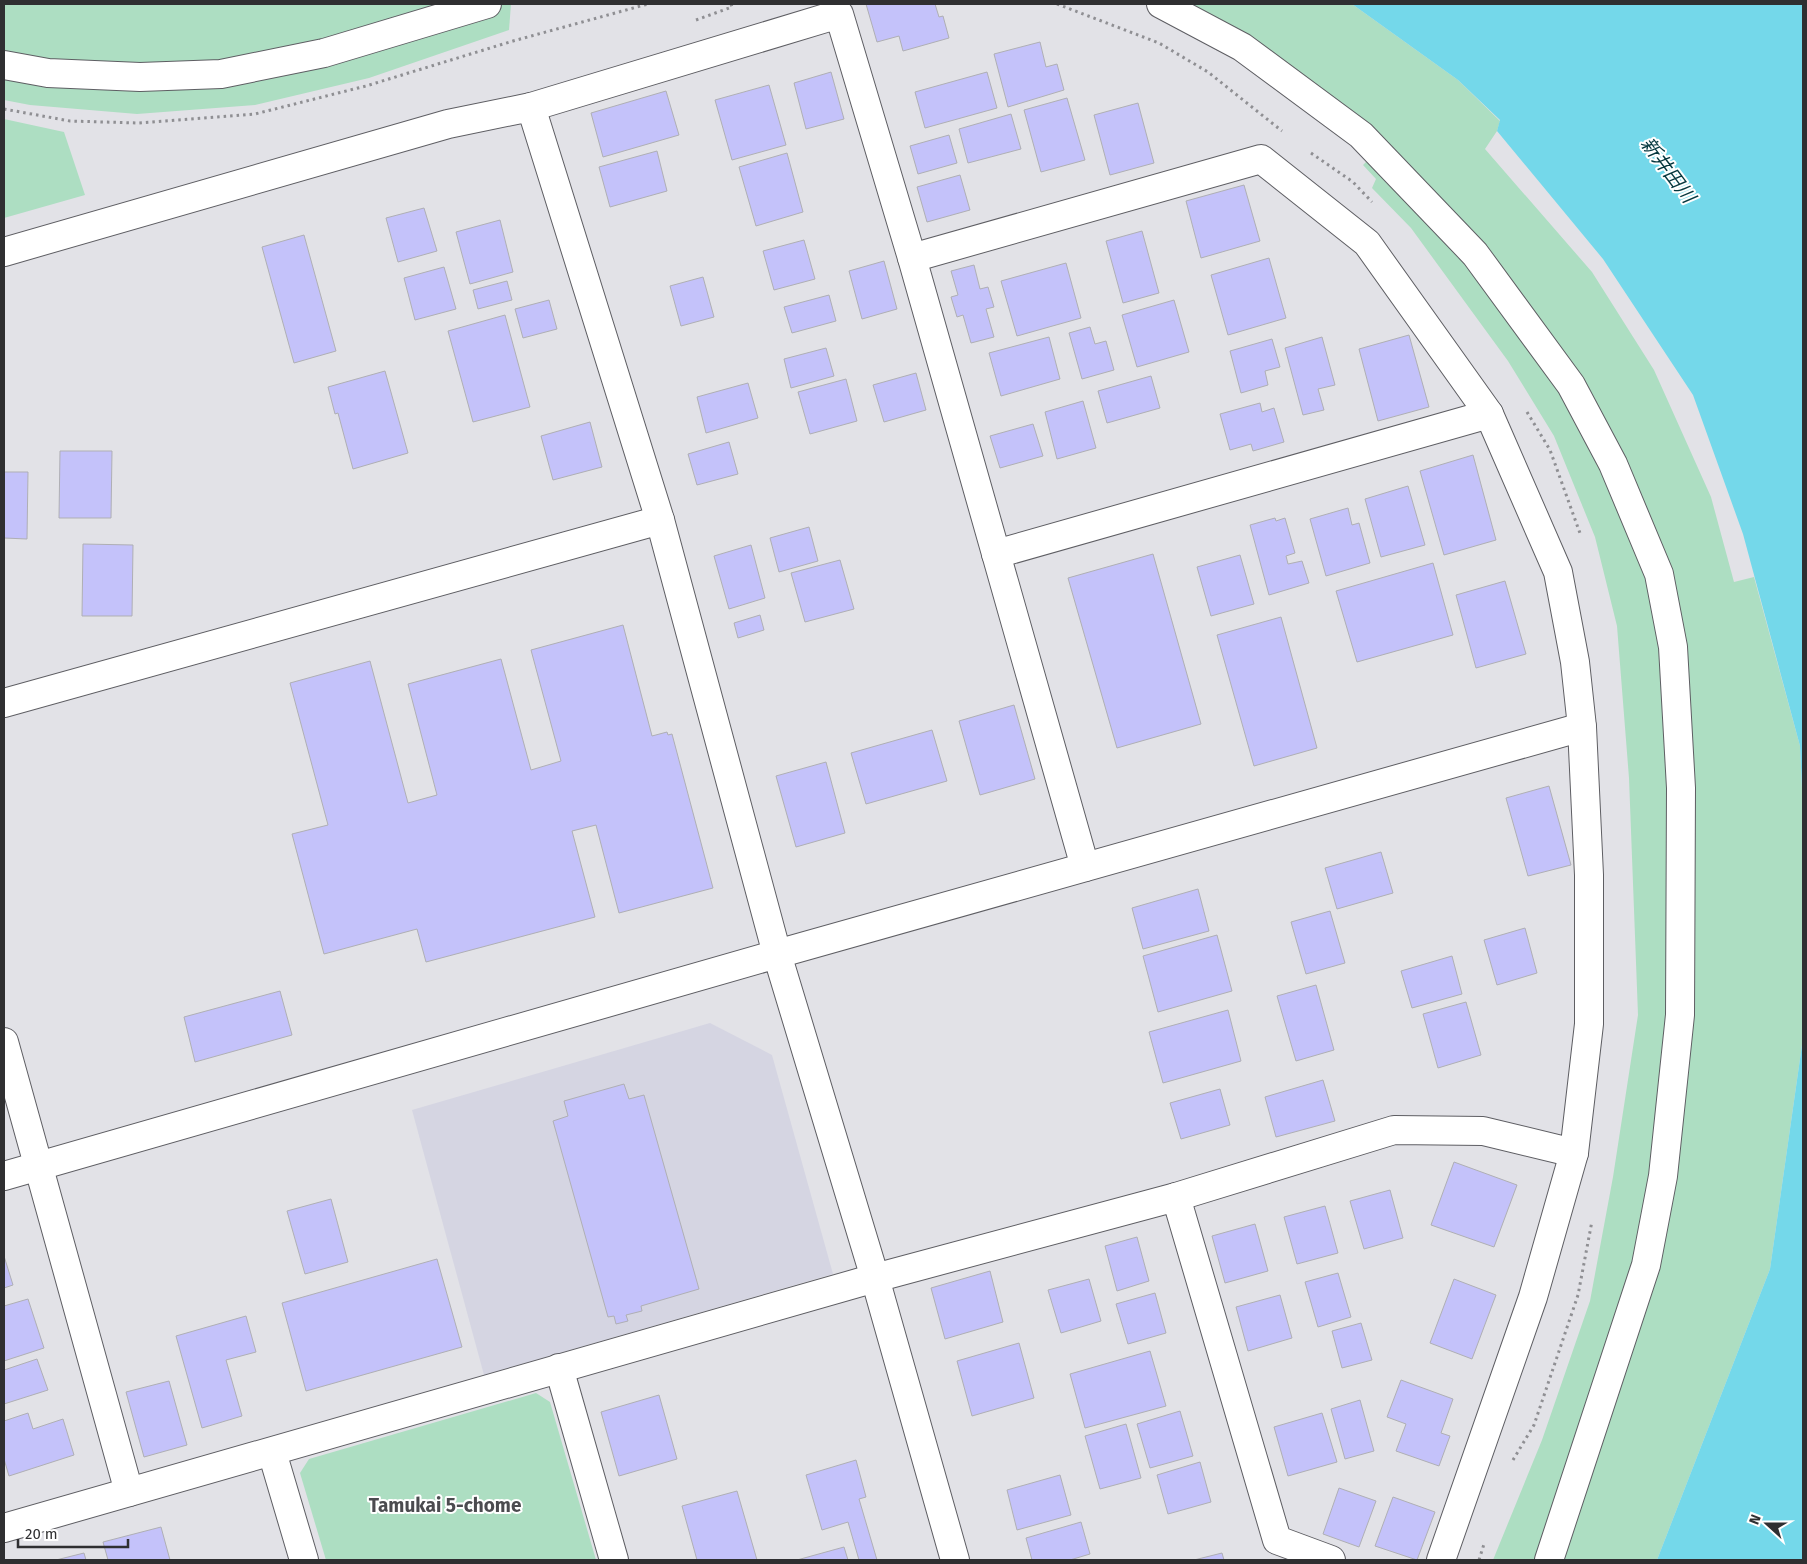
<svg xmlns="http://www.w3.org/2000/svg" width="1807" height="1564" font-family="'Fira Sans','Noto Sans JP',sans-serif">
  <rect width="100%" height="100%" fill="#e2e2e7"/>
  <!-- built -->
  <path fill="#d5d5e2" d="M710,1023L772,1055L833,1274L484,1375L412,1110Z"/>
  <!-- green -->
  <g fill="#addec2">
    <path d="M4,4H511L509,30L369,78L255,105L137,114L30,105L4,100Z"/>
    <path d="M1186,4H1352L1458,80L1500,121L1497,131L1485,149L1592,272L1654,370L1711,497L1734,582L1754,577L1800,746L1803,809V1038L1770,1269L1657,1560H1560L1661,1255L1689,991L1661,551L1476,238Z"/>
    <path d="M4,119L64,132L85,195L4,218Z"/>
    <path d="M1371,157L1464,259L1556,383L1606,478L1648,584L1662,666L1671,798L1669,1018L1653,1175L1634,1262L1538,1560H1493L1542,1440L1590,1301L1613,1177L1638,1015L1629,778L1617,626L1595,537L1554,436L1508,361L1411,228L1372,188L1376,179L1363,165Z"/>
    <path d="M536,1393L550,1402L596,1560H326L300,1473L309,1459Z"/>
  </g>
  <!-- water -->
  <g fill="#74d8ea">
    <path d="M1352,4H1803V809L1800,746L1743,534L1693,395L1603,259L1497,131L1500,120L1458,80Z"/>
    <path d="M1803,1038V1560H1657L1770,1269Z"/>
  </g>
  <!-- building -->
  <g fill="#c4c2fa" stroke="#afafb4">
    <path d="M866,4H935L939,17L943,16L949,38L903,51L899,36L877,42Z"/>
    <path d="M1040,42L1046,67L1057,64L1064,90L1008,107L994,54Z"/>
    <path d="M831,72L844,119L806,129L794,83Z"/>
    <path d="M987,72L997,108L925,128L915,92Z"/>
    <path d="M769,85L786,145L732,160L715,100Z"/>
    <path d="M666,91L679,135L603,157L591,113Z"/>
    <path d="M1067,98L1085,160L1041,172L1024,110Z"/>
    <path d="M1138,103L1154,163L1110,175L1094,115Z"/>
    <path d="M1011,114L1021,149L968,163L959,129Z"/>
    <path d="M949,135L957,163L918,174L910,146Z"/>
    <path d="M657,151L667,191L610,207L599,167Z"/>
    <path d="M787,153L803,212L756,226L739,167Z"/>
    <path d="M960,175L970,210L927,222L917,187Z"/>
    <path d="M1244,185L1260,241L1201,258L1186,201Z"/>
    <path d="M424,208L437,251L398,262L386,218Z"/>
    <path d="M500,220L513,272L470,284L456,232Z"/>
    <path d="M1142,231L1159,293L1123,303L1106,241Z"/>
    <path d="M304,235L336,351L294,363L262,247Z"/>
    <path d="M804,240L815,279L774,290L763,251Z"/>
    <path d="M1269,258L1286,318L1228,335L1211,275Z"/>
    <path d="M884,261L897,309L862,319L849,271Z"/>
    <path d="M1066,263L1081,318L1017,336L1001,281Z"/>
    <path d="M974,265L980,289L988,287L994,307L986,309L994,337L971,343L963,315L957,317L951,297L958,295L951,271Z"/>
    <path d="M444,267L456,309L415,320L404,278Z"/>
    <path d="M703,277L714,317L681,326L670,286Z"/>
    <path d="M507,281L512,300L478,309L473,290Z"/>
    <path d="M829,295L836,321L792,333L784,307Z"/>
    <path d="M549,300L557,329L523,338L515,309Z"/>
    <path d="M1174,300L1189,352L1137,367L1122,315Z"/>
    <path d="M505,315L530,407L473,422L448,331Z"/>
    <path d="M1090,327L1095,344L1106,341L1114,370L1082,379L1069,333Z"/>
    <path d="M1409,335L1429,407L1378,421L1359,349Z"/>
    <path d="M1049,337L1060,379L1001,396L989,353Z"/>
    <path d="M1322,337L1335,385L1318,389L1324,410L1303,415L1285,348Z"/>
    <path d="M1272,339L1280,367L1265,371L1268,385L1241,393L1230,351Z"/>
    <path d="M826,348L834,376L791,388L784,359Z"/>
    <path d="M385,371L408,453L353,469L338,413L335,414L328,387Z"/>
    <path d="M916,373L926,410L884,422L873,385Z"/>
    <path d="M1151,376L1160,408L1107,423L1098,391Z"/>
    <path d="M846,379L857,421L810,434L798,392Z"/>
    <path d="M748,383L758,418L706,433L697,397Z"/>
    <path d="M1083,401L1096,448L1057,459L1045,412Z"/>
    <path d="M1260,403L1262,412L1274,408L1284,442L1253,451L1251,444L1230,450L1220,414Z"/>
    <path d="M590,422L602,467L553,480L541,436Z"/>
    <path d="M1033,424L1043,456L1000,468L990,436Z"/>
    <path d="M729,442L738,474L697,485L688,454Z"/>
    <path d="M60,451H112L111,518H59Z"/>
    <path d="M1473,455L1496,540L1444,555L1420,471Z"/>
    <path d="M4,472H28L27,539L4,538Z"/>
    <path d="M1408,486L1425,545L1381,557L1365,499Z"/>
    <path d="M1348,508L1352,525L1359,523L1370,563L1326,576L1310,519Z"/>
    <path d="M1275,518L1276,521L1285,518L1295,553L1286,556L1288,564L1302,561L1309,583L1269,595L1250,525Z"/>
    <path d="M809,527L818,561L779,572L770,538Z"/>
    <path d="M83,544L133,545L132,616H82Z"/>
    <path d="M751,545L765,598L729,609L714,556Z"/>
    <path d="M1153,554L1201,724L1117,748L1068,578Z"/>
    <path d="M1240,555L1254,604L1211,616L1197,567Z"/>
    <path d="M840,560L854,609L805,622L791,573Z"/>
    <path d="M1433,563L1453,635L1357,662L1336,591Z"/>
    <path d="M1505,581L1526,654L1476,668L1456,595Z"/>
    <path d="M760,615L764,630L738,638L734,623Z"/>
    <path d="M1281,617L1317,748L1254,766L1217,635Z"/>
    <path d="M623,625L652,736L667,732L668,735L672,734L713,888L619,913L596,825L572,831L595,917L426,962L417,929L324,954L292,834L328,825L290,683L370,661L408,803L437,795L408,684L501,659L531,770L561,761L531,650Z"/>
    <path d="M1014,705L1035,779L980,795L959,721Z"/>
    <path d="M932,730L947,781L866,804L851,753Z"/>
    <path d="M826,762L845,833L796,847L776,776Z"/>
    <path d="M1549,786L1571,865L1528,876L1506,798Z"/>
    <path d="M1381,852L1393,893L1337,909L1325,868Z"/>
    <path d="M1198,889L1209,931L1143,949L1132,908Z"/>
    <path d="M1330,911L1345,963L1306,974L1291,922Z"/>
    <path d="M1525,928L1537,973L1497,985L1484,940Z"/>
    <path d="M1217,935L1232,991L1158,1012L1143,956Z"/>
    <path d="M1452,956L1462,994L1412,1008L1401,971Z"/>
    <path d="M1316,985L1334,1050L1296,1061L1277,996Z"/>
    <path d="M280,991L292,1035L195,1062L184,1017Z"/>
    <path d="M1466,1002L1481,1055L1438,1068L1423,1014Z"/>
    <path d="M1228,1010L1241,1061L1163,1083L1149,1032Z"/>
    <path d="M1323,1080L1335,1121L1276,1137L1265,1097Z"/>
    <path d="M624,1084L629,1099L644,1095L699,1289L641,1306L642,1311L626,1315L628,1321L616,1324L614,1316L608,1317L553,1121L568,1116L564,1101Z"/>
    <path d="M1220,1089L1230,1125L1181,1139L1170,1103Z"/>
    <path d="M1454,1162L1517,1185L1494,1247L1431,1225Z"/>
    <path d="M1390,1190L1403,1238L1364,1249L1350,1201Z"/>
    <path d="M331,1199L348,1262L305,1274L287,1211Z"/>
    <path d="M1325,1206L1338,1253L1297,1264L1284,1217Z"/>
    <path d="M1255,1224L1268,1271L1225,1283L1212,1236Z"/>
    <path d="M1137,1237L1149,1281L1117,1291L1105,1246Z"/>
    <path d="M4,1256L13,1285L4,1288Z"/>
    <path d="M437,1259L462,1347L306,1391L282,1303Z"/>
    <path d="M990,1271L1003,1322L945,1339L931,1288Z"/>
    <path d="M1338,1273L1351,1317L1318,1327L1305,1282Z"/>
    <path d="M1089,1279L1101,1321L1061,1333L1048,1290Z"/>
    <path d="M1454,1279L1496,1295L1472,1359L1430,1343Z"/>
    <path d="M1155,1293L1166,1333L1128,1344L1116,1304Z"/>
    <path d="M1280,1295L1292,1338L1248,1351L1236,1307Z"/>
    <path d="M28,1299L44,1348L4,1361V1306Z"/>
    <path d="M246,1316L256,1352L226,1360L242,1416L202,1428L176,1336Z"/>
    <path d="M1361,1323L1372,1360L1342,1368L1332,1331Z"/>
    <path d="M1019,1343L1034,1398L972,1416L957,1361Z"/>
    <path d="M1150,1351L1166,1406L1085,1428L1070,1374Z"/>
    <path d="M37,1359L48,1390L4,1404V1370Z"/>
    <path d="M1401,1380L1453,1399L1441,1433L1450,1436L1439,1466L1396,1451L1406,1424L1387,1417Z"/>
    <path d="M169,1381L187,1445L144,1457L126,1392Z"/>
    <path d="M659,1395L677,1459L619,1476L601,1412Z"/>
    <path d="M1360,1400L1374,1451L1345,1459L1331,1409Z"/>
    <path d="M1180,1411L1193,1456L1150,1468L1137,1424Z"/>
    <path d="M28,1413L33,1429L63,1419L74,1455L9,1476L4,1459V1421Z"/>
    <path d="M1322,1413L1337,1462L1288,1476L1274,1427Z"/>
    <path d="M1126,1424L1141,1478L1100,1489L1085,1436Z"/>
    <path d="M856,1460L866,1497L859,1499L877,1560H859L848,1522L822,1530L806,1475Z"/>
    <path d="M1200,1462L1211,1502L1168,1514L1157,1475Z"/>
    <path d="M1060,1475L1071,1515L1017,1530L1007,1490Z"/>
    <path d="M1339,1488L1376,1501L1359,1547L1323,1534Z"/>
    <path d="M737,1491L757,1560H697L682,1506Z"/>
    <path d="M1393,1497L1435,1512L1417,1560L1375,1546Z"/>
    <path d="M1081,1522L1090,1554L1070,1560H1032L1026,1538Z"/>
    <path d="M161,1527L170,1560H108L103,1542Z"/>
    <path d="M844,1547L848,1560H797Z"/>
    <path d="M84,1553L86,1560H56Z"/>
    <path d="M1222,1553L1224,1560H1194Z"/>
  </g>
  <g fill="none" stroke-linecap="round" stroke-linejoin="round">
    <!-- minor casing -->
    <g stroke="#5e5e63" stroke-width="30">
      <g id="minor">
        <path d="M1161,4L1242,47L1361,135L1475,254L1571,385L1613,464L1659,574L1673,647L1681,788L1680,1015L1663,1176L1646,1265L1549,1560"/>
        <path d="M4,65L48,73L140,77L221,74L324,53L487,4"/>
        <path d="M531,107L839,14L912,258L1085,867"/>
        <path d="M4,252L448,124L531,107L660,520L777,954L875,1278L955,1560"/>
        <path d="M912,258L1261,159L1367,243L1489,414L1558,572L1575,662L1582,727L1589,875V1024L1574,1153L1533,1297L1441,1560"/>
        <path d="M996,554L1489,414"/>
        <path d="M4,703L660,520"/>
        <path d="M4,1042L129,1492"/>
        <path d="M4,1176L777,954L1582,727"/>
        <path d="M1176,1197L1394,1130L1483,1131L1574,1153"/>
        <path d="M559,1368L614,1560"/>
        <path d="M272,1452L304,1560"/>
        <path d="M4,1528L875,1278L1176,1197L1277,1540L1331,1560"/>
      </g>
    </g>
    <!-- path -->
    <g stroke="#8f8f93" stroke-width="3" stroke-dasharray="2.5 4" stroke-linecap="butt">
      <path d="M1057,4L1159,43L1208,72L1282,131"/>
      <path d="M696,20L732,7L731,4"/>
      <path d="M4,109L70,121L138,123L255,114L366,86L513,41L648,4"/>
      <path d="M1311,153L1353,182L1372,202"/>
      <path d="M1527,412L1550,450L1581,536"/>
      <path d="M1513,1460L1534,1425L1578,1295L1592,1221"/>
      <path d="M1479,1560L1484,1544"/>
    </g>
    <!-- minor -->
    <use href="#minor" stroke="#fff" stroke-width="28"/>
  </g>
  <g text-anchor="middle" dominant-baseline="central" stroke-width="4" stroke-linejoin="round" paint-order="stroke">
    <!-- water labels -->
    <g font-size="19" font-style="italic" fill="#05373e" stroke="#fff">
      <text transform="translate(1668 170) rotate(53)">新井田川</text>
    </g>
    <!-- neighbourhood labels -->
    <g font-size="19" font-weight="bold" fill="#4b4b4f" stroke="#fff">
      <text x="445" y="1505">Tamukai 5-chome</text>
    </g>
  </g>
  <!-- border -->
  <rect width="1807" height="1564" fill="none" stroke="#2f2f31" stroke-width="10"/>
  <!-- north arrow -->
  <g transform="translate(1767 1524) rotate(291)" stroke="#ffffff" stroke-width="4" paint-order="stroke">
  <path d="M0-4L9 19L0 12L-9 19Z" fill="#2f2f31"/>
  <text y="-8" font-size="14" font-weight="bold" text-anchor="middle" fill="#2f2f31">N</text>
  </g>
  <!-- scale -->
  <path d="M18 1539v8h110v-8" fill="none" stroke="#2f2f31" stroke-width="2.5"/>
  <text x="25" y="1539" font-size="15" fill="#2f2f31" stroke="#ffffff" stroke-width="4" paint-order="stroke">20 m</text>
</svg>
